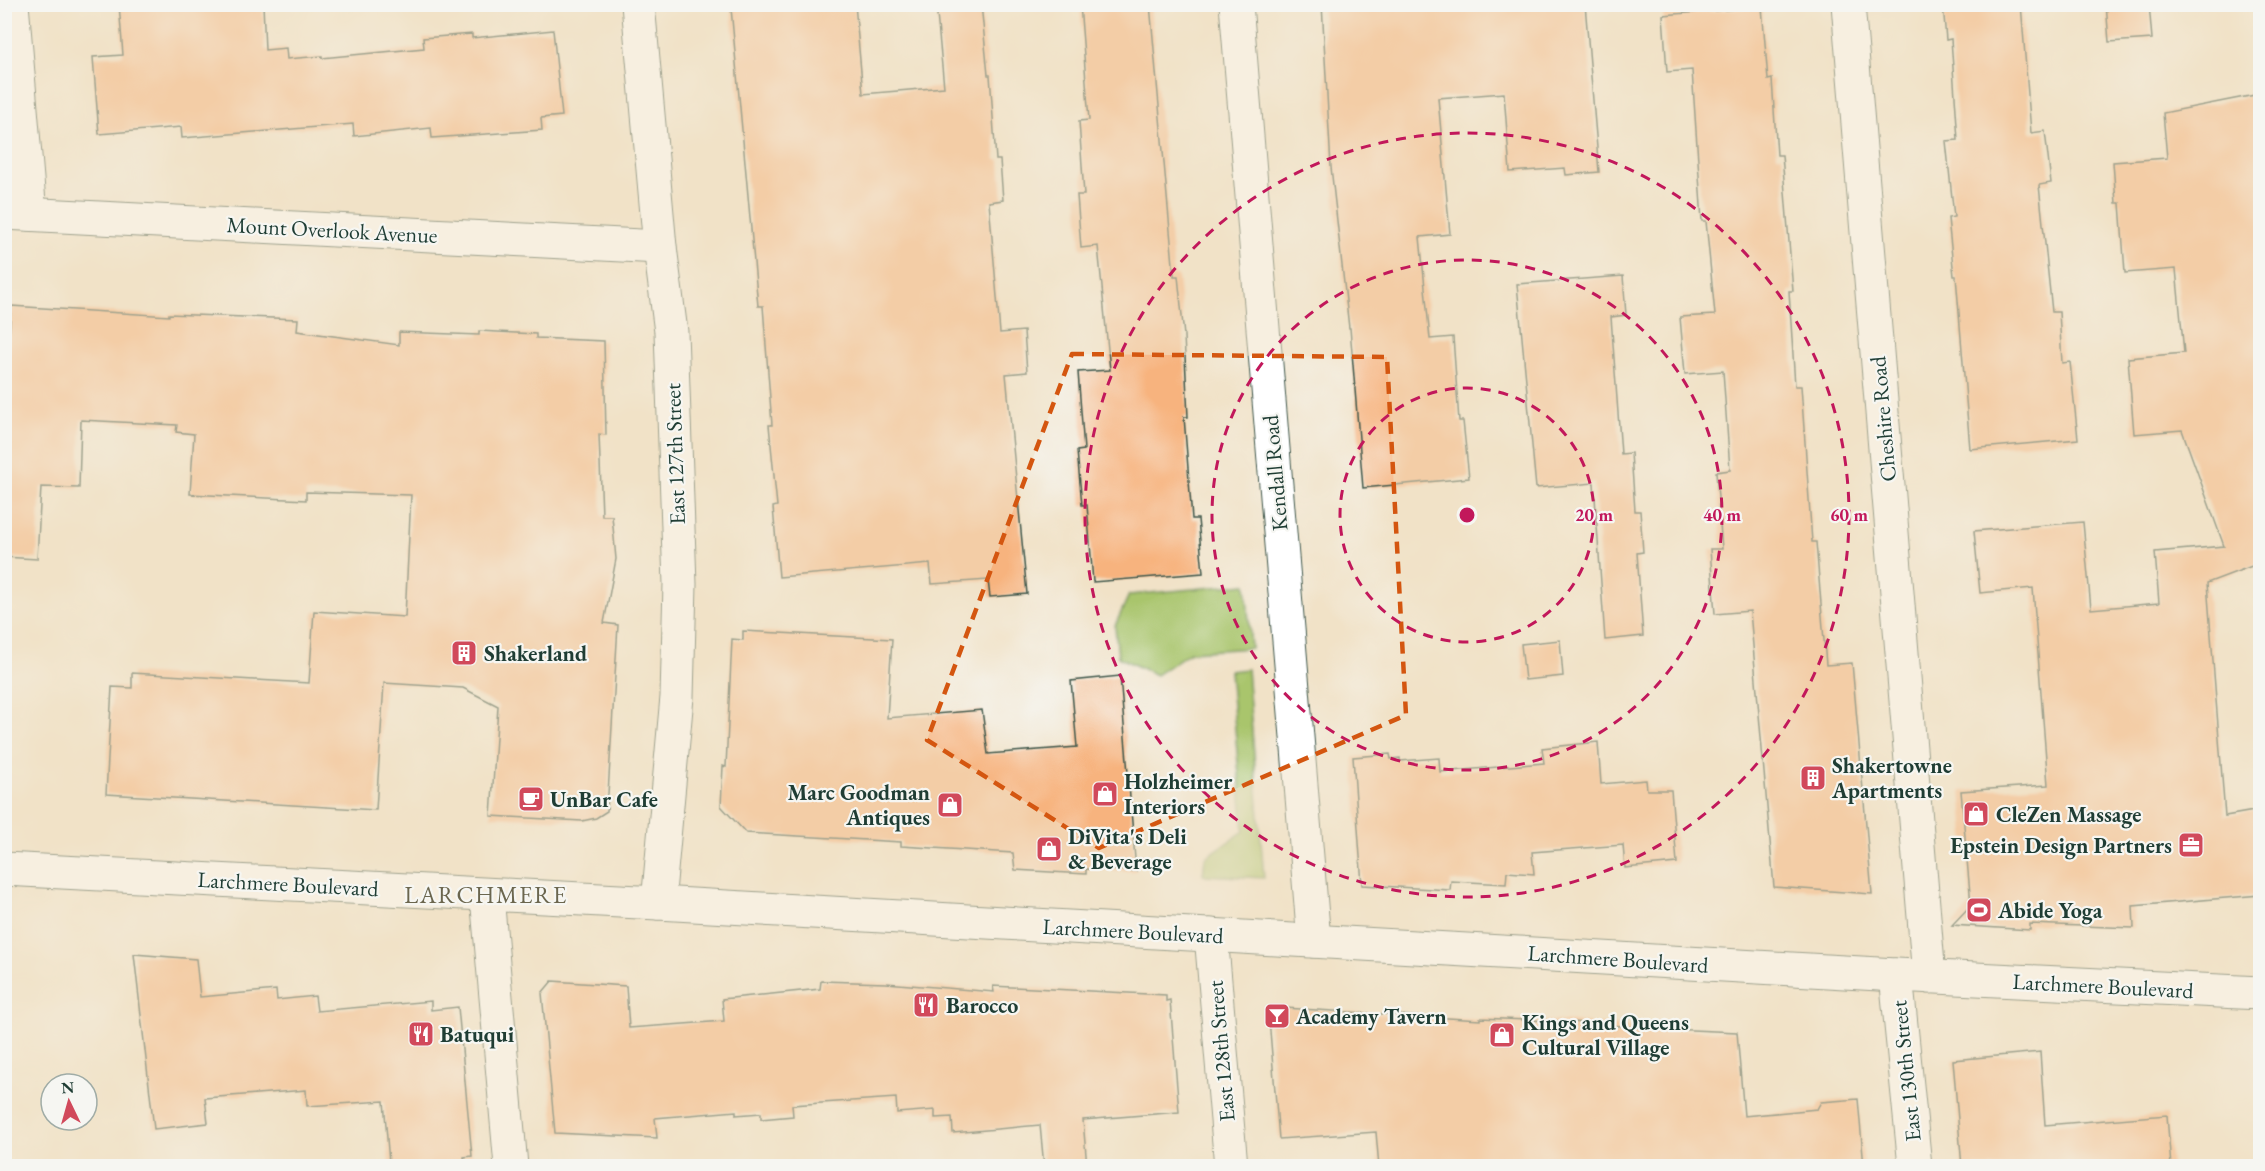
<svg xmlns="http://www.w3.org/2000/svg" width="2265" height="1171" font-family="'EB Garamond',serif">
  <rect width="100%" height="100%" fill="#f6f6f2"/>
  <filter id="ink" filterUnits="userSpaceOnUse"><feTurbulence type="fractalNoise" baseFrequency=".0167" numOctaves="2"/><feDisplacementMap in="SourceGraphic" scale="12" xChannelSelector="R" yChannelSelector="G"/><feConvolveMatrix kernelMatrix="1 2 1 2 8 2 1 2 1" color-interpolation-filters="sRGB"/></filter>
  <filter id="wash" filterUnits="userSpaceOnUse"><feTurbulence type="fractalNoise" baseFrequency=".008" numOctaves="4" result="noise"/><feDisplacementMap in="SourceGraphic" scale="24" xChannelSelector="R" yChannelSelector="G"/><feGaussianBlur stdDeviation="1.35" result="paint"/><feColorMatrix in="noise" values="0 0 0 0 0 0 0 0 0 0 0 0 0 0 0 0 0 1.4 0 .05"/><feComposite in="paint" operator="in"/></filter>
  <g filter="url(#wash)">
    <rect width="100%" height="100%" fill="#f1e2c7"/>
    <!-- green -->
    <g fill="#a9c56c" stroke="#648150" stroke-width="1.5">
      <path d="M1246,584L1251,648L1190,652L1156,675L1118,657L1115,626L1129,595Z"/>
      <path d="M1247,669L1264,878L1203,875L1205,858L1244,831L1230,671Z"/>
    </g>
    <g id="blocks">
      <!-- building -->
      <g fill="#f7b37e">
        <path d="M119,4H263L265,50L286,48L287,59L322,56V58L424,48L423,38L472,34V38L553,30L562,116L541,118L542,130L432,138L431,128L354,136L353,124L182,138L181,127L99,134L93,57L123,55Z"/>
        <path d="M768,4H855L863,94L944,87L936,4H981L988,75H990L996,160H1000L1003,200L989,202L1000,333L1024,331L1027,372L1006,374L1027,594L990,597L988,580L932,584L930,564L779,577L773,507L777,506L769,425H772L763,306H758L731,8Z"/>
        <path d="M1080,4H1150L1174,276H1178L1184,336L1188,417H1184L1192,519H1198L1203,573L1093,582L1087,505H1082L1077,451L1084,450L1078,372L1110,370L1098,246L1081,248L1077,195H1084L1079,121L1089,120Z"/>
        <path d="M1322,4H1585L1599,172L1566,175L1565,168L1510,172L1504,93L1438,98L1450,234L1420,237L1430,339L1453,337L1459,421H1463L1469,478L1363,488L1350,328H1349L1331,167Z"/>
        <path d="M1943,4H2021L2031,133L2045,131L2051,183L2039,185L2052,312H2059L2062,363L2070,362L2078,439L1970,449L1956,276H1954L1948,218L1954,217L1946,141L1958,140L1951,39L1946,40Z"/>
        <path d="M2106,4H2149L2152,39L2109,42Z"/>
        <path d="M1762,7L1768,80L1772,79L1777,155H1782L1793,291H1789L1795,386H1801L1812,542H1816L1826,665L1852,663L1872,894L1774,887L1750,611L1715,614L1710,549H1722L1716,472L1730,470L1723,371L1685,374L1680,317L1715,315L1706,221H1702L1692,70L1667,72L1663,15Z"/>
        <path d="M2260,94V563L2207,583L2225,816L2260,810V895L2133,906L2134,928L2030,924V930L1952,925L1971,905L1961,791L2048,785L2033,588L1980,593L1974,531L2083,522L2091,609L2159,603L2155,552L2224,546L2182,430L2134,434L2128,358L2184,353L2176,269L2125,273L2120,203H2116L2113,162L2167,158L2163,113Z"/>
        <path d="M1623,276L1626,315L1611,317L1621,454L1631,453L1635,511H1640L1643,552L1637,553L1643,636L1605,640L1594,483L1536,488L1517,284Z"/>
        <path d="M11,306L169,316V314L298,319L297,331L399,345V332L479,335V331L536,334V338L604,341L606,435L599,434L602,516H612L616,559L604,623L618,625L607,811L596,818L582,821L491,816L498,706L463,688L384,683L376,810L106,794L112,687L132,688V673L309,683L314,611L405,617L411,495L306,492V500L190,494L194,434L176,432L177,425L81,420L79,488L41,487L37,559L4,557V414Z"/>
        <path d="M743,631L892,639L887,718L982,710L988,754L1077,747L1071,681L1120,676L1136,871L1086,869V874L1015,870L1013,853L901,846V842L746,833L721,806L723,766L726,767L732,639L743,640Z"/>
        <path d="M1560,640L1563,676L1525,680L1521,644Z"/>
        <path d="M1598,742L1601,784L1646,780L1647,790H1671L1677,863L1625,868L1623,845L1532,852L1534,874L1507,872L1506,884L1451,881L1450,890L1362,885L1353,757L1390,754L1391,759L1400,758V761L1439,758L1440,772L1544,763L1542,748Z"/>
        <path d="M134,954L196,959L200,997L276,990L277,1000L315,996L317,1011L431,1001V1010L458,1007L472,1156L464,1157L465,1167H395V1163H389L384,1101L307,1106L306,1090L205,1098L208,1123L154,1129Z"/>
        <path d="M552,981L626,986L629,1028L724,1021L722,999L820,989L821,981L886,983L994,992L993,986L1166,995V1001L1170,1000L1179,1112L1083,1120L1087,1167H1044L1040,1125L953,1133L952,1117L935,1118V1110L897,1113L896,1098L792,1105L793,1116L761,1119V1113L736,1115V1111L655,1118L657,1138L555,1133L542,993Z"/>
        <path d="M1268,1007L1480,1020V1018L1572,1022L1646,1028L1737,1032L1744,1116L1817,1109L1821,1102L1858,1099L1864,1167H1379L1376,1132L1279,1139Z"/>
        <path d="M2040,1052L2045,1125L2167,1115L2171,1167H1962L1953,1060Z"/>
      </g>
    </g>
  </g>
  <g filter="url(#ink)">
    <use href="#blocks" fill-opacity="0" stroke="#3e564a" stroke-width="1.5"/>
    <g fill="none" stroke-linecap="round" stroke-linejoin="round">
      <!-- minor casing -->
      <g stroke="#3e564a" stroke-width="35">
        <g id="minor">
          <path d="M12,4L30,214"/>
          <path d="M638,4L660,247L671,332L680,584L677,697L658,903"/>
          <path d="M1236,4L1314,941"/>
          <path d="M1848,4L1929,977"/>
          <path d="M4,213L660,247"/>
          <path d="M487,896L511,1166"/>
          <path d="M1211,935L1231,1166"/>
          <path d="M1896,975L1915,1166"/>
        </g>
      </g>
      <!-- secondary casing -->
      <g stroke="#3e564a" stroke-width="35">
        <path id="secondary" d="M4,869L658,903L1896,975L2260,993"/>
      </g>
      <!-- minor -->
      <use href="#minor" stroke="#fff" stroke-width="33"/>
      <!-- secondary -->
      <use href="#secondary" stroke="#fff" stroke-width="33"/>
    </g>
  </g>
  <!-- marked area -->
  <path d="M0 0H2265V1171H0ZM1072,354L1387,357L1406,715L1099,848L927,740Z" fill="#f1e2c7" fill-opacity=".55" fill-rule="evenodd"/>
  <path fill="none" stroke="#d45610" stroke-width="4.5" stroke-dasharray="12 8" stroke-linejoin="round" d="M1072,354L1387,357L1406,715L1099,848L927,740Z"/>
  <!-- distance rings -->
  <g fill="none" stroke="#c2185b" stroke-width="3" stroke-dasharray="10 8">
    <circle cx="1467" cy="515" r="127"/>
    <circle cx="1467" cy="515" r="255"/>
    <circle cx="1467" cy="515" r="382"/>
  </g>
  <!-- icons -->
  <defs>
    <g id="building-square" transform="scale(1.35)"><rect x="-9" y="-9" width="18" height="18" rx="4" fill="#d1495b" stroke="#f6f6f2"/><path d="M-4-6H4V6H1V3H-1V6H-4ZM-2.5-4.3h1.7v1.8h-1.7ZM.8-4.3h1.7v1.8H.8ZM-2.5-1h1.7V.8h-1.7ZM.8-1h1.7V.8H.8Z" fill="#fff"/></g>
    <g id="shop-square" transform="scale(1.35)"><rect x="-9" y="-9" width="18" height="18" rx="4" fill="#d1495b" stroke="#f6f6f2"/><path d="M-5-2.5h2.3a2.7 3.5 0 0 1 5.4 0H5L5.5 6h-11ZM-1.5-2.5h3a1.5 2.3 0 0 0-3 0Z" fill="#fff"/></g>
    <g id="cafe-square" transform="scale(1.35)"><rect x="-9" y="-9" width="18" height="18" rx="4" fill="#d1495b" stroke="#f6f6f2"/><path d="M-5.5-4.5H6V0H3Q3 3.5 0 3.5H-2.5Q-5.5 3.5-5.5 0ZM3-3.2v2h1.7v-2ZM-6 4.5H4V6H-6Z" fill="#fff"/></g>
    <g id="office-square" transform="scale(1.35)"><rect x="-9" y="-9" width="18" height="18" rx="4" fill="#d1495b" stroke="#f6f6f2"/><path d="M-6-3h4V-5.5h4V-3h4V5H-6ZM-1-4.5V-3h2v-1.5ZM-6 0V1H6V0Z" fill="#fff"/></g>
    <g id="stadium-square" transform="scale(1.35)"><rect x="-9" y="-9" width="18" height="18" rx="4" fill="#d1495b" stroke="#f6f6f2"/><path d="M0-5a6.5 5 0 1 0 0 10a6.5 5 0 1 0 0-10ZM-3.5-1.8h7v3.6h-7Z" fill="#fff"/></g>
    <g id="restaurant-square" transform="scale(1.35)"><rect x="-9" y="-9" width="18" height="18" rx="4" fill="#d1495b" stroke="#f6f6f2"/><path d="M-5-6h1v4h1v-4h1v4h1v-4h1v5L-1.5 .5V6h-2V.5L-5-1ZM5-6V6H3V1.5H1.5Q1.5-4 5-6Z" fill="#fff"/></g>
    <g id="bar-square" transform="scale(1.35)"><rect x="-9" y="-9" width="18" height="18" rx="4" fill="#d1495b" stroke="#f6f6f2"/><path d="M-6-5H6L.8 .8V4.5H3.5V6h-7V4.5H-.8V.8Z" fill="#fff"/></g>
  </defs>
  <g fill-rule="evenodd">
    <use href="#building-square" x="464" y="653"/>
    <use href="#building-square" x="1813" y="778"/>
    <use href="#shop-square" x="1105" y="794"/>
    <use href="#cafe-square" x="531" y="799"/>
    <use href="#shop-square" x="950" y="805"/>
    <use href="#shop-square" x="1976" y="814"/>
    <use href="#office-square" x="2191" y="845"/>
    <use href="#shop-square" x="1049" y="849"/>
    <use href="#stadium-square" x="1979" y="910"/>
    <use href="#restaurant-square" x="926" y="1005"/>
    <use href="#bar-square" x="1277" y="1016"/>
    <use href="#restaurant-square" x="421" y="1034"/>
    <use href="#shop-square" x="1502" y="1035"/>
  </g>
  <g text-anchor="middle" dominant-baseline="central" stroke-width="4.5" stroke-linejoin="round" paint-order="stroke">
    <!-- street labels -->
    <g font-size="22" fill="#1f3d34" stroke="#f6f6f2">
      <text transform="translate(332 230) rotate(3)">Mount Overlook Avenue</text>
      <text transform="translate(1883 419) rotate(-95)">Cheshire Road</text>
      <text transform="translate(675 454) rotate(-92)">East 127th Street</text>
      <text transform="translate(1275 473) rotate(-95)">Kendall Road</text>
      <text transform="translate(288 884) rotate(3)">Larchmere Boulevard</text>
      <text transform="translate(1133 931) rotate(3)">Larchmere Boulevard</text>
      <text transform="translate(1618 959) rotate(4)">Larchmere Boulevard</text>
      <text transform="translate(2103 986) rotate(3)">Larchmere Boulevard</text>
      <text transform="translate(1221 1051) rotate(-95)">East 128th Street</text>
      <text transform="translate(1906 1071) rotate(-96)">East 130th Street</text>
    </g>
    <!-- poi labels -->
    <g font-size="22" font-weight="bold" fill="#1f3d34" stroke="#f6f6f2" text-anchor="start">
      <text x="484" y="653">Shakerland</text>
      <text x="1832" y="765">Shakertowne<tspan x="1832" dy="25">Apartments</tspan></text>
      <text x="1124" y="781">Holzheimer<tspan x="1124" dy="25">Interiors</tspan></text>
      <text x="930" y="792" text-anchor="end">Marc Goodman<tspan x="930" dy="25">Antiques</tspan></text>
      <text x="550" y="799">UnBar Cafe</text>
      <text x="1996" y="814">CleZen Massage</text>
      <text x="1068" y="836">DiVita's Deli<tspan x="1068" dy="25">&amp; Beverage</tspan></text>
      <text x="2172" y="845" text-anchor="end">Epstein Design Partners</text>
      <text x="1998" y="910">Abide Yoga</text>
      <text x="946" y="1005">Barocco</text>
      <text x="1296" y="1016">Academy Tavern</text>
      <text x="1522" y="1022">Kings and Queens<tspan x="1522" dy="25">Cultural Village</tspan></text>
      <text x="440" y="1034">Batuqui</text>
    </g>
    <!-- neighbourhood labels -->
    <g font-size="24" letter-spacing="1.5" fill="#6b664e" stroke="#f6f6f2">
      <text x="486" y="894">LARCHMERE</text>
    </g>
  </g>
  <circle cx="1467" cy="515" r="9" fill="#c2185b" stroke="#f6f6f2" stroke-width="3"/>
  <g font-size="18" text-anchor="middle" font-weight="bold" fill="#c2185b" stroke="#f6f6f2" stroke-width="4.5" stroke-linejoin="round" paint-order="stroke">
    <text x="1594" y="521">20 m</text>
    <text x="1722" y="521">40 m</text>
    <text x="1849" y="521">60 m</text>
  </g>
  <!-- margin -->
  <rect width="2265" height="1171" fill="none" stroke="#f6f6f2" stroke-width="24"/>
  <!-- north arrow -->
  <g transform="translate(69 1102) rotate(355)"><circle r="28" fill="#f6f6f2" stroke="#a0aca6" stroke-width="1.5"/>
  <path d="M0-4.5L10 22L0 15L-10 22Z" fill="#d1495b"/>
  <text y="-9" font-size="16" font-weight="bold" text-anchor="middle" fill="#1f3d34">N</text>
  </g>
</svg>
